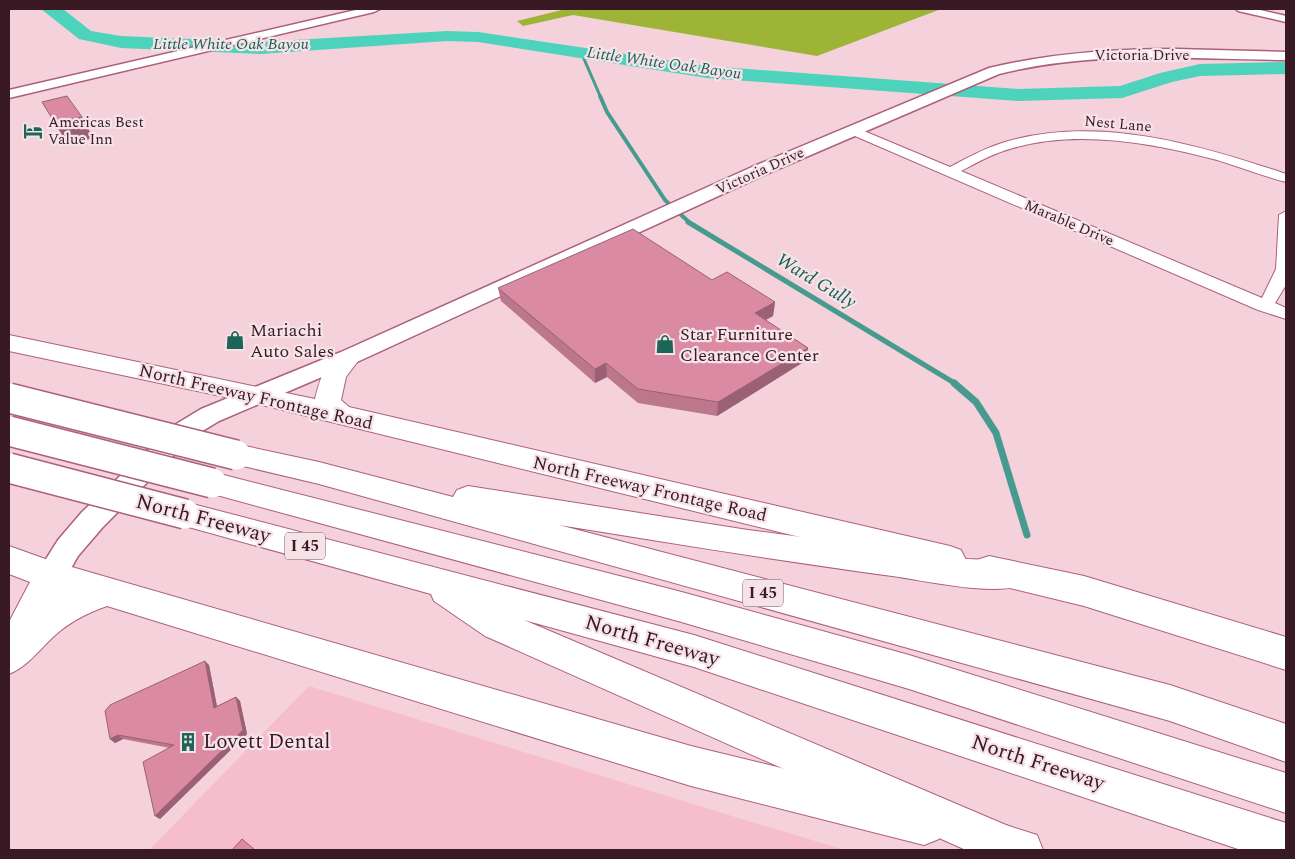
<svg xmlns="http://www.w3.org/2000/svg" width="1295" height="859" font-family="Spectral,serif">
  <rect width="100%" height="100%" fill="#f4d1db"/>
  <!-- built -->
  <path fill="#f6bdce" d="M309,686L732,816L845,850H149Z"/>
  <!-- forest -->
  <path fill="#9db436" d="M566,9H941L817,56L573,15L523,26L517,21Z"/>
  <g fill="none" stroke-linecap="round" stroke-linejoin="round">
    <!-- stream-far3 -->
    <path stroke="#479b8e" stroke-width="3" d="M581,52L601,98"/>
    <!-- stream-far2 -->
    <path stroke="#479b8e" stroke-width="4" d="M600,96L607,112L665,200L690,223"/>
    <!-- stream-far1 -->
    <path stroke="#479b8e" stroke-width="5" d="M688,222L956,384"/>
    <!-- stream -->
    <path stroke="#479b8e" stroke-width="7" d="M954,383L976,402L996,433L1027,535"/>
    <!-- river -->
    <path fill="#4dd3bb" fill-rule="evenodd" d="M41,9H63L91,31L121,36L260,42L447,31L478,32L707,66L1018,89L1120,86L1160,73L1200,64L1286,62V74L1200,76L1172,82L1122,98L1018,101L707,78L478,42L447,41L260,54L121,48L79,39Z"/>
    <!-- minor casing -->
    <g stroke="#ad607a" stroke-width="2">
      <path id="minor" d="M852,126L950,167C967,158 983,149 1002,143C1094,114 1198,144 1286,174V182C1263,176 1240,167 1217,160C1153,143 1078,129 1013,148C994,153 978,162 961,171L1262,298L1276,269L1279,215L1286,211V285L1275,303L1286,308V319L1258,310L848,133L846,130Z"/>
    </g>
    <!-- tertiary casing -->
    <g stroke="#ad607a" stroke-width="3">
      <g id="tertiary">
        <path d="M360,9H380L374,12L9,98V90Z"/>
        <path d="M1236,9H1256L1286,16V22L1238,11Z"/>
        <path d="M1176,49L1286,52V60C1189,59 1094,50 999,74L764,175L357,362L219,421L191,438L102,528L78,556L62,584L51,588L40,584L36,575L58,540L82,512L173,426L201,409L341,352L752,167L989,68C1051,53 1112,49 1176,49Z"/>
      </g>
    </g>
    <!-- secondary casing -->
    <g stroke="#ad607a" stroke-width="2">
      <g id="secondary">
        <path d="M9,335L315,399C320,378 330,344 358,351L361,357L346,377L341,400L349,407L950,546L961,550L966,560L961,570L950,574L258,404L9,351Z"/>
        <path d="M9,546L51,561L691,746L924,803L939,809L945,824L939,839L924,845L691,786L107,606C87,613 69,622 53,637C39,650 28,666 9,674V622L30,582L9,574Z"/>
        <path d="M989,556L1084,576L1286,637V670L1084,606L977,580L973,570L977,560Z"/>
        <path d="M980,817L1037,835L1043,850H964L959,838L965,823Z"/>
      </g>
    </g>
    <!-- motorway casing -->
    <g stroke="#ad607a" stroke-width="2">
      <g id="motorway">
        <path d="M236,444L319,462L453,497L457,490L468,486L748,530L968,559L1011,561L1023,565L1027,575L1023,585C991,596 927,581 892,576C780,561 670,543 559,525L1170,685L1286,724V762L1170,721L319,484L226,462L222,455L226,448Z"/>
        <path d="M212,472L678,591L909,655L1286,773V813L909,689L678,621L202,491L197,483L202,475Z"/>
        <path d="M185,502L694,635L1286,823V850H1241L694,667L524,620L1013,828L1019,843L1016,850H966L485,636L434,601L431,594L174,523L170,514L174,505Z"/>
      </g>
    </g>
    <!-- minor -->
    <use href="#minor" fill="#fff" fill-rule="evenodd"/>
    <!-- tertiary -->
    <use href="#tertiary" fill="#fff" fill-rule="evenodd"/>
    <!-- secondary -->
    <use href="#secondary" fill="#fff" fill-rule="evenodd"/>
    <!-- motorway -->
    <use href="#motorway" fill="#fff" fill-rule="evenodd"/>
    <!-- motorway-bridge casing -->
    <g stroke="#ad607a" stroke-width="32" stroke-linecap="butt">
      <g id="motorway-bridge">
        <path d="M9,398L236,455"/>
        <path d="M9,431L212,483"/>
        <path d="M9,468L185,514"/>
      </g>
    </g>
    <!-- motorway-bridge -->
    <use href="#motorway-bridge" stroke="#fff" stroke-width="29"/>
  </g>
  <!-- wall -->
  <g fill="#bc778d">
    <path d="M42,102L82,117L93,138L68,145Z"/>
    <path d="M712,280L775,302L773,316L765,320L808,348L805,361L717,416L638,403L607,377L595,383L501,301L498,288Z"/>
    <path d="M209,665L217,706L236,697L240,701L247,734L160,819L155,816L170,748L123,739L115,743L110,739Z"/>
  </g>
  <!-- shaded-wall -->
  <g fill="#996173">
    <path d="M82,117L93,138L68,145L55,123Z"/>
    <path d="M775,302L773,316L753,327L755,313Z"/>
    <path d="M808,348L805,361L717,416L718,402Z"/>
    <path d="M606,363L607,377L595,383V369Z"/>
    <path d="M205,661L209,665L218,712L214,708Z"/>
    <path d="M236,697L240,701L247,734L160,819L155,816Z"/>
    <path d="M118,735L123,739L115,743L110,739Z"/>
  </g>
  <!-- building -->
  <g fill="#db8aa4" stroke="#996173">
    <path d="M67,96L82,117L55,123L42,102Z"/>
    <path d="M633,229L712,280L727,272L775,302L755,313L808,348L718,402L638,389L606,363L595,369L498,288Z"/>
    <path d="M205,661L214,708L236,697L243,730L155,816L143,762L174,745L118,735L110,739L105,711L110,705Z"/>
    <path d="M242,839L255,850H232Z"/>
  </g>
  <!-- icons -->
  <defs>
    <g id="hotel-bare" transform="scale(1.5)"><path d="M-6-4.5h1.5V1H6V5H4.5V3h-9V5H-6ZM-4 0a1.8 1.8 0 1 1 3.6 0ZM.5 0V-2.5h3Q6-2.5 6 0Z" fill="#1e6559" stroke="#f6e3e8" stroke-width="2.5" paint-order="stroke"/></g>
    <g id="shop-bare" transform="scale(1.5)"><path d="M-5-2.5h2.3a2.7 3.5 0 0 1 5.4 0H5L5.5 6h-11ZM-1.5-2.5h3a1.5 2.3 0 0 0-3 0Z" fill="#1e6559" stroke="#f6e3e8" stroke-width="2.5" paint-order="stroke"/></g>
    <g id="building-bare" transform="scale(1.5)"><path d="M-4-6H4V6H1V3H-1V6H-4ZM-2.5-4.3h1.7v1.8h-1.7ZM.8-4.3h1.7v1.8H.8ZM-2.5-1h1.7V.8h-1.7ZM.8-1h1.7V.8H.8Z" fill="#1e6559" stroke="#f6e3e8" stroke-width="2.5" paint-order="stroke"/></g>
  </defs>
  <g fill-rule="evenodd">
    <use href="#hotel-bare" x="33" y="131"/>
    <use href="#shop-bare" x="235" y="340"/>
    <use href="#shop-bare" x="665" y="344"/>
    <use href="#building-bare" x="188" y="742"/>
  </g>
  <g text-anchor="middle" dominant-baseline="central" stroke-width="4.5" stroke-linejoin="round" paint-order="stroke">
    <!-- far-street labels -->
    <g font-size="15" fill="#381924" stroke="#f6e3e8">
      <text x="1142" y="55">Victoria Drive</text>
      <text transform="translate(1118 124) rotate(5)">Nest Lane</text>
      <text transform="translate(760 171) rotate(-24)">Victoria Drive</text>
      <text transform="translate(1069 223) rotate(23)">Marable Drive</text>
    </g>
    <!-- far-poi labels -->
    <g font-size="15" fill="#381924" stroke="#f6e3e8" text-anchor="start">
      <text x="48" y="122">Americas Best<tspan x="48" dy="17">Value Inn</tspan></text>
    </g>
    <!-- far-water labels -->
    <g font-size="16" font-style="italic" fill="#155f53" stroke="#f6e3e8">
      <text x="231" y="44">Little White Oak Bayou</text>
      <text transform="translate(664 63) rotate(8)">Little White Oak Bayou</text>
    </g>
    <!-- shield labels -->
    <g fill="#f6e3e8" stroke="#71565f" stroke-width="1">
      <rect x="285" y="532.5" width="40" height="27" rx="4"/>
      <rect x="743" y="579.5" width="40" height="27" rx="4"/>
    </g>
    <g font-size="16" font-weight="bold" fill="#381924">
      <text x="305" y="546">I 45</text>
      <text x="763" y="593">I 45</text>
    </g>
    <!-- poi labels -->
    <g font-size="18" fill="#381924" stroke="#f6e3e8" text-anchor="start">
      <text x="250" y="330">Mariachi<tspan x="250" dy="21">Auto Sales</tspan></text>
      <text x="680" y="334">Star Furniture<tspan x="680" dy="21">Clearance Center</tspan></text>
    </g>
    <!-- street labels -->
    <g font-size="18" fill="#381924" stroke="#f6e3e8">
      <text transform="translate(256 397) rotate(13)">North Freeway Frontage Road</text>
      <text transform="translate(650 489) rotate(13)">North Freeway Frontage Road</text>
    </g>
    <!-- water labels -->
    <g font-size="19" font-style="italic" fill="#155f53" stroke="#f6e3e8">
      <text transform="translate(816 281) rotate(31)">Ward Gully</text>
    </g>
    <!-- near-street labels -->
    <g font-size="21" fill="#381924" stroke="#f6e3e8">
      <text transform="translate(203 519) rotate(15)">North Freeway</text>
      <text transform="translate(652 641) rotate(16)">North Freeway</text>
      <text transform="translate(1038 763) rotate(18)">North Freeway</text>
    </g>
    <!-- near-poi labels -->
    <g font-size="21" fill="#381924" stroke="#f6e3e8" text-anchor="start">
      <text x="203" y="742">Lovett Dental</text>
    </g>
  </g>
  <!-- border -->
  <rect width="1295" height="859" fill="none" stroke="#381924" stroke-width="20"/>
</svg>
